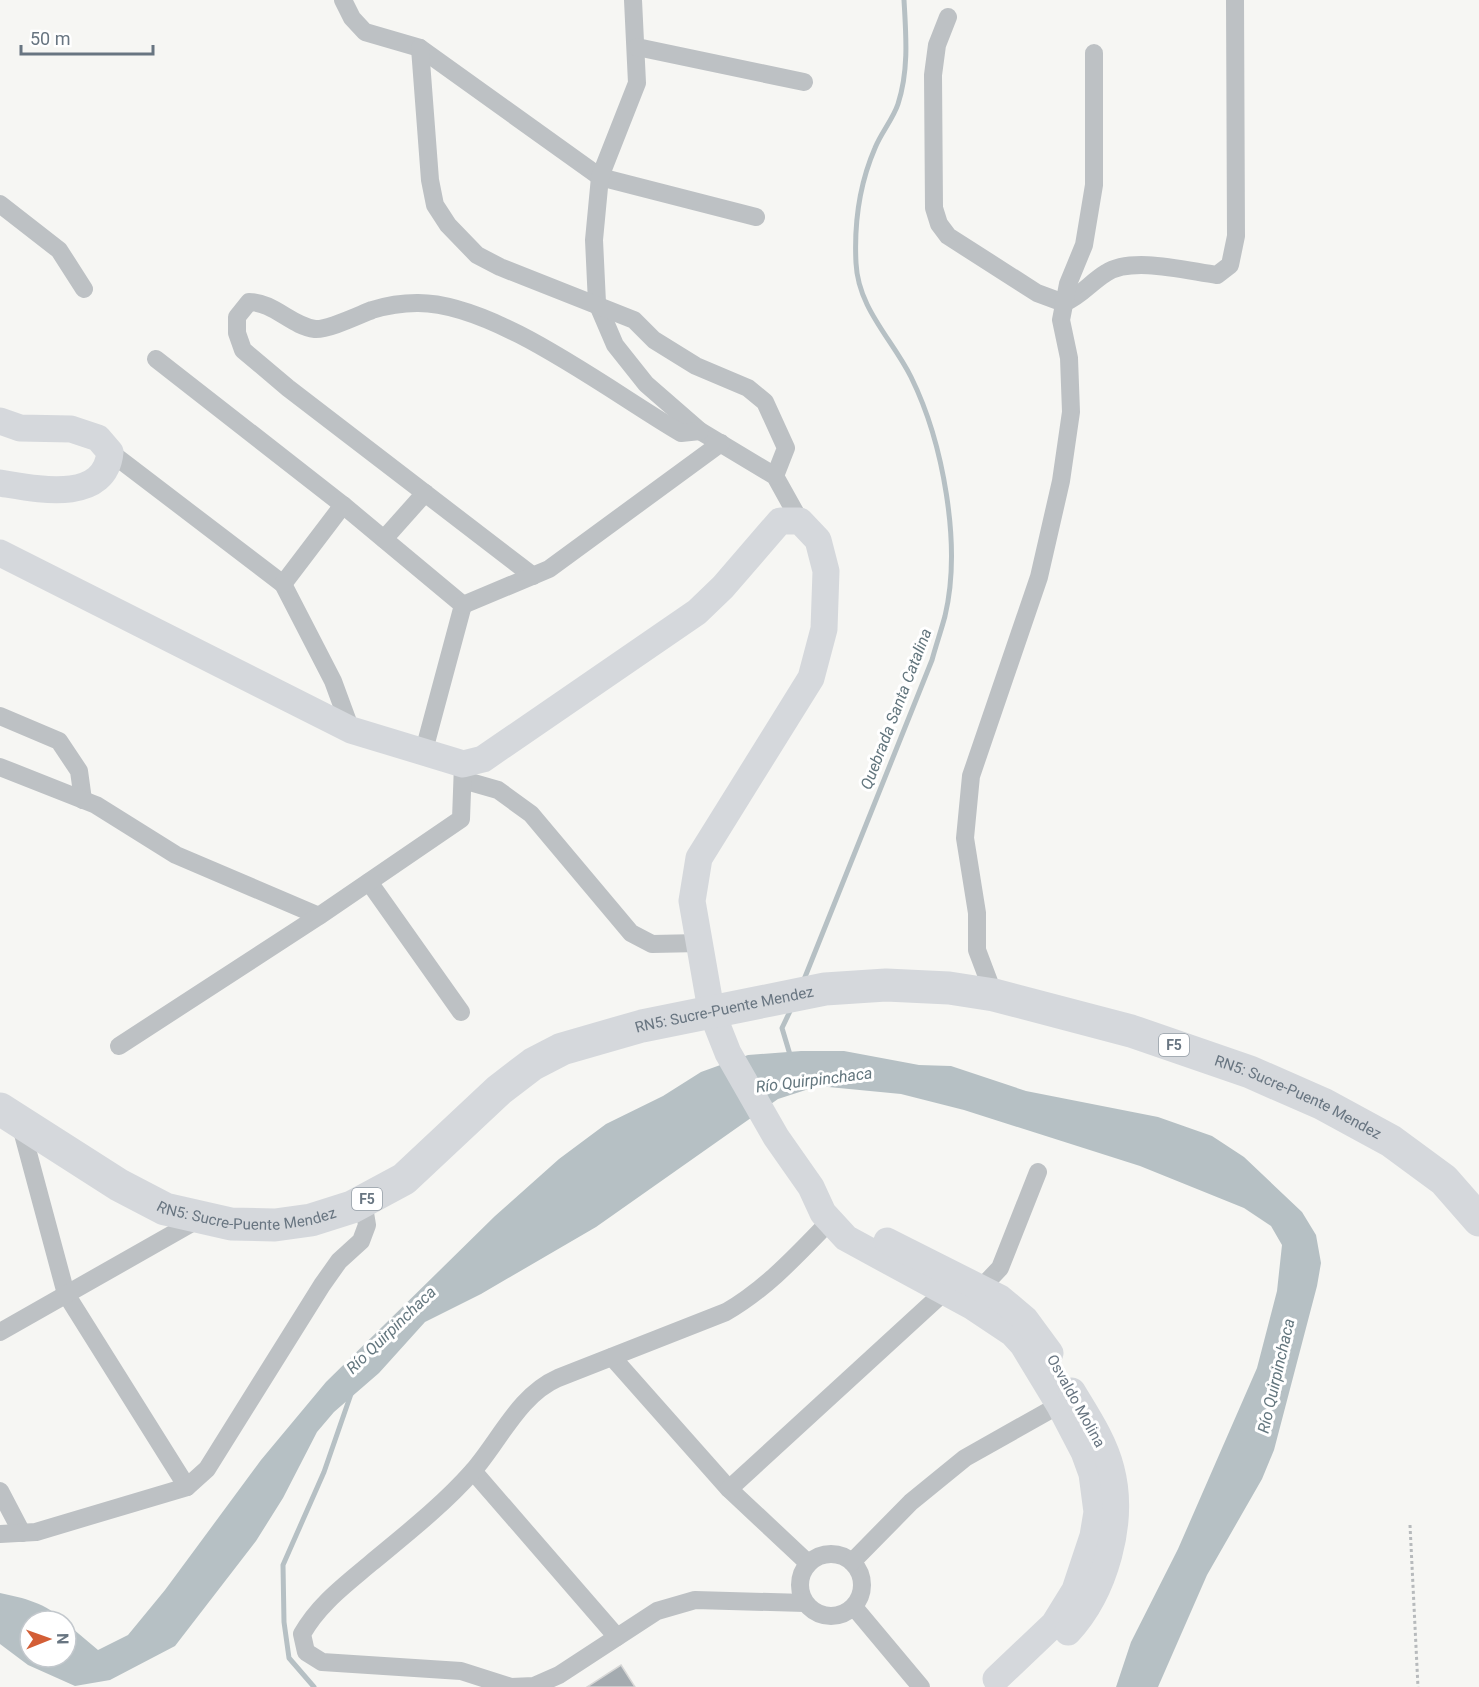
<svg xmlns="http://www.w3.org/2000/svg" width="1479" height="1687" font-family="Roboto,sans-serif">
  <rect width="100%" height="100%" fill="#f6f6f3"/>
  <!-- water -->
  <path fill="#b6c0c4" d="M801,1051H844L919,1065L951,1066L1026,1091L1158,1117L1212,1136L1244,1157L1302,1212L1316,1235L1321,1263L1317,1286L1274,1450L1262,1479L1207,1575L1158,1687H1116L1131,1642L1178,1549L1257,1368L1277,1291L1282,1245L1271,1226L1244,1208L1140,1166L964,1110L901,1094L818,1086L778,1099L596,1227L481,1294L425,1322L379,1373L334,1412L317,1432L283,1498L256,1541L175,1646L110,1680L75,1686L28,1665L0,1644V1593C24,1598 46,1603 64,1621H30V1657H66V1623L98,1650L128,1635L165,1590L261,1460L326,1382L495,1216L559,1159L606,1124L663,1096L701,1072L748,1055Z"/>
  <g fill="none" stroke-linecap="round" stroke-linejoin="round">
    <!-- stream -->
    <g stroke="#b6c0c4" stroke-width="5">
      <path d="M803,982L932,660C936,645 941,631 945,616C962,545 943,442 911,377C892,339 858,308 856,263C854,223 859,185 875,148C881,133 893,119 898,104C909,70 906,35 904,0"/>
      <path d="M791,1058L782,1028L792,1007"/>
      <path d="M314,1687L289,1658L284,1622L283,1565L324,1472L351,1394"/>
    </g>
  </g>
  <!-- building -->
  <path fill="#a4abb0" stroke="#d7d7d6" stroke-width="1.5" d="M621,1665L635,1687H587Z"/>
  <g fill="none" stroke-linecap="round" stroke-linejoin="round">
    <!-- path -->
    <path stroke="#b7babc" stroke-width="3" stroke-dasharray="3 3" stroke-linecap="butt" d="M1410,1525L1418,1687"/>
    <!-- street -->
    <g stroke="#bdc1c4" stroke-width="18">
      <path d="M343,0L352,18L365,32L420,48L600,177L756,217"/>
      <path d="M633,0L637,83L600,177L594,240L597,303L615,345L646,384L700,431L775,476L800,521"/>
      <path d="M948,17L937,45L933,75L934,208L939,224L948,236L1037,293L1064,303C1081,296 1091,282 1106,273C1132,256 1187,271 1217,275L1230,265L1236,236L1235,0"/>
      <path d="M637,47L804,82"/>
      <path d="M420,48L430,180L435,205L448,225L477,255L500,267L634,320L654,340L696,366L748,388L765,402L786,448L775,476"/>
      <path d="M0,204L59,250L84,289"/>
      <path d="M156,359L343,505L463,605L423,754"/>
      <path d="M110,452L283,584L333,681L351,730"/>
      <path d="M384,539L425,493"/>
      <path d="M533,576L288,388L243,350L237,333V317L249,302C274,302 291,326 315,329C328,330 359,315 372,310C385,306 403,303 417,303C495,302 612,393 681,433L700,431"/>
      <path d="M283,584L343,505"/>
      <path d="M463,605L549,569L721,443"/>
      <path d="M0,716L59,741L79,771L83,800"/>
      <path d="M0,767L96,805L176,855L319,916"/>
      <path d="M463,780L498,790L531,814L631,933L652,944L700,943"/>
      <path d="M369,882L461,1012"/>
      <path d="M994,995L977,950V913L965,838L971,776L1039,577L1061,481L1071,412L1069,358L1061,320L1068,284L1084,245L1094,185V53"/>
      <path d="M119,1046L319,916L461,819L463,764"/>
      <path d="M20,1123L66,1294L187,1487"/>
      <path d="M977,1296L981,1288L1000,1268L1038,1172"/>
      <path d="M0,1332L199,1219"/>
      <path d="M612,1357L729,1489L808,1563"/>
      <path d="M473,1471L617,1637"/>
      <path d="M729,1489L944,1292L948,1283"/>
      <path d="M0,1491L22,1533"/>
      <path d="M0,1534L36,1532L187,1487L207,1469L322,1285L339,1261L361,1241L367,1225L363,1201"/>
      <circle cx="831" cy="1585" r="31"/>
      <path d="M852,1562L911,1502L965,1458L1068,1400"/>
      <path d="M805,1603L695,1600L657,1611L559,1675L534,1686L511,1687L461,1671L322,1662L306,1652L302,1634C319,1604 345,1585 371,1563C406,1534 443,1505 473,1471C500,1440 519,1395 558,1378L726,1312C766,1289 797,1255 829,1222"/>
      <path d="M854,1607L921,1687"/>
    </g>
    <!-- secondary -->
    <g stroke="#d5d8dc" stroke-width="27">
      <path d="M0,421L20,428L71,429L98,438L110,452C105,504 37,489 0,483"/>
      <path d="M0,553L351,730L463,764L483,759L697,612L723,587L780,521H800L818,540L826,571L824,629L811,678L699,858L692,901L711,1010L728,1053L776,1137L811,1187L823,1213L846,1238L973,1307L1012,1333L1023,1345L1060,1406L1084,1452L1092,1474L1097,1512L1093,1536L1075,1590L1054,1624L996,1679"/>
      <path d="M887,1241L1000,1298L1025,1319L1050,1353"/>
      <path d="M1068,1632C1105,1592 1125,1522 1111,1469C1104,1441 1087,1416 1072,1391"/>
    </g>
    <!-- highway -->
    <path stroke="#d5d8dc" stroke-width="33" id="s1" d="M0,1109L119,1185L165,1209L231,1224L275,1225L311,1220L352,1207L404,1179L499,1090L533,1064L562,1049L642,1026L825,989L886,985L949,988L994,995L1131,1031L1250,1072L1323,1104L1391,1141L1444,1180L1479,1220"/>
  </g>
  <g text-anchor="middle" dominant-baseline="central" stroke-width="6" stroke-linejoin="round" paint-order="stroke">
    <!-- shield labels -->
    <g fill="#fff" stroke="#959ea7" stroke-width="1.5">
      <rect x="1159" y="1034" width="30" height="22" rx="4.5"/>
      <rect x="352" y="1188" width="30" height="22" rx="4.5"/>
    </g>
    <g font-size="14" font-weight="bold" fill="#687581">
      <text x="1174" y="1045">F5</text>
      <text x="367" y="1199">F5</text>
    </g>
    <!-- street labels -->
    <g font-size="15" fill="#687581" stroke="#fff">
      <text stroke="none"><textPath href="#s1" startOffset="816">RN5: Sucre-Puente Mendez</textPath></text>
      <text stroke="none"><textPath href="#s1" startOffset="1410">RN5: Sucre-Puente Mendez</textPath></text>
      <text stroke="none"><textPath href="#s1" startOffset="276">RN5: Sucre-Puente Mendez</textPath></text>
      <text transform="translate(1076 1401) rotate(61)">Osvaldo Molina</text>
    </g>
    <!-- water labels -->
    <g font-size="16" font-style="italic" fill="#63767e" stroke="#fff">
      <text transform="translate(896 709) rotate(-69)">Quebrada Santa Catalina</text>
      <text transform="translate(814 1080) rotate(-7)">Río Quirpinchaca</text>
      <text transform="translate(391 1330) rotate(-44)">Río Quirpinchaca</text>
      <text transform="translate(1276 1376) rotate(-77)">Río Quirpinchaca</text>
    </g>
  </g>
  <!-- north arrow -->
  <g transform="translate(48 1639) rotate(89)"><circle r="28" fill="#ffffff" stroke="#c3c8cd" stroke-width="1.5"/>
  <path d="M0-4.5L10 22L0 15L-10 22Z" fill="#d35e36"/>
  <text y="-9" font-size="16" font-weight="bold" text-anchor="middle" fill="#687581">N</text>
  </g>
  <!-- scale -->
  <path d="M21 45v9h132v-9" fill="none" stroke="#687581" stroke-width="3"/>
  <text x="30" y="45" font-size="18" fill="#687581" stroke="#ffffff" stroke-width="4.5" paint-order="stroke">50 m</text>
</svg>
